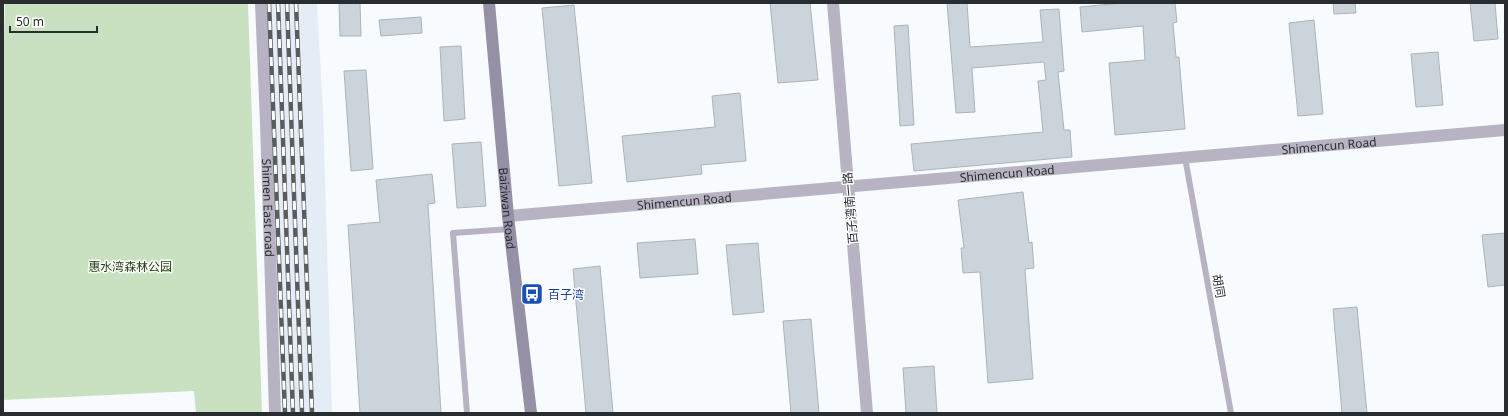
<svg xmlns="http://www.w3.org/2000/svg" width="1508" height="416" font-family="'Noto Sans','Noto Sans SC',sans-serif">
  <rect width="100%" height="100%" fill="#f7fbfe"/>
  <!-- built -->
  <path fill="#e4edf5" d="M265,3H317L323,110L332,413H282Z"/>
  <!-- green -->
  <path fill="#cae1c1" d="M5,3H248L262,413H196L194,391L3,400V81Z"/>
  <!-- building -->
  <g fill="#cbd4db" stroke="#acb4bb">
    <path d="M339,3H360L361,36H340Z"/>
    <path d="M770,3H810L818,80L778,83Z"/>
    <path d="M947,3H967L970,47L1043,42L1040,10L1059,9L1064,71L1058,72L1064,130H1070L1072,157L914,171L911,144L1043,132L1038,81L1046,80L1044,62L972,68L975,112L956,113Z"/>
    <path d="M1122,3H1175L1177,22L1173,23L1176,57H1179L1185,129L1115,135L1109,63L1145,60L1143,26L1082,32L1080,7Z"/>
    <path d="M1333,3H1355L1356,13L1334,14Z"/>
    <path d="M1470,3H1495L1498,39L1474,41Z"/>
    <path d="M574,5L592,183L559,186L542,8Z"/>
    <path d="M421,17L422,33L381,36L379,20Z"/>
    <path d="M1314,20L1323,114L1298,116L1289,23Z"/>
    <path d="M908,25L914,125L900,126L894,26Z"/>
    <path d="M461,46L465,119L444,121L440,47Z"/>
    <path d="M1438,52L1443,105L1416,107L1411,54Z"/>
    <path d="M366,70L373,169L351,171L344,71Z"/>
    <path d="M740,93L746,161L701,165L702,174L627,182L622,136L715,127L712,96Z"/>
    <path d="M481,142L486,206L457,208L452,144Z"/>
    <path d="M432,174L435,203L428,204L441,413H360L348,225L380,222L376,180Z"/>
    <path d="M1023,192L1029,243L1032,242L1034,268L1025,269L1033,379L988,383L980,272L963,273L961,248H964L958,200Z"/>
    <path d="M1505,233V285L1488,287L1482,235Z"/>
    <path d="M695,239L698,274L640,278L637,243Z"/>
    <path d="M758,243L764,312L733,315L726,245Z"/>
    <path d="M600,266L613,413H586L573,269Z"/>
    <path d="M1357,307L1367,413H1342L1333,309Z"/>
    <path d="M811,319L819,413H791L783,321Z"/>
    <path d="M934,366L937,413H906L903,368Z"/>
  </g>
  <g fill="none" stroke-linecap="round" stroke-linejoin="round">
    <!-- lane -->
    <g stroke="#b7b3c3" stroke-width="6">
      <path d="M1186,163L1231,413"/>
      <path d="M467,413L453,233L510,229"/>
    </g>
    <!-- street -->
    <g stroke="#b7b3c3" stroke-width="12">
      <path id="s1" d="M261,3L266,123L275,413"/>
      <path d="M833,3L867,413"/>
      <path id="s2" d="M508,216L1505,130"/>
    </g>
    <!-- secondary -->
    <path stroke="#9690a7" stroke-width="12" id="s3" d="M489,3L508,216L531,413"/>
    <!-- rail casing -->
    <g stroke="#595c5f" stroke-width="4.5">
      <g id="rail">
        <path d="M269,3L285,413"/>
        <path d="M278,3L293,413"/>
        <path d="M287,3L302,413"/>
        <path d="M296,3L312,413"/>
      </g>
    </g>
    <!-- rail -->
    <use href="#rail" stroke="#fff" stroke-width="3" stroke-dasharray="9" stroke-linecap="butt"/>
  </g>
  <!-- icons -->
  <defs>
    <g id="bus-square" transform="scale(1.15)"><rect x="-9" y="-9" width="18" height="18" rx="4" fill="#1a4fb4" stroke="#fff"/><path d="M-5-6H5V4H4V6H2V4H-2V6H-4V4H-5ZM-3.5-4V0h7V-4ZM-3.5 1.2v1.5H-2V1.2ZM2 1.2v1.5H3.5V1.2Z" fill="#fff"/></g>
  </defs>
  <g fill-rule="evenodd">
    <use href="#bus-square" x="532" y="294"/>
  </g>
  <g text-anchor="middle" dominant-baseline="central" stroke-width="3" stroke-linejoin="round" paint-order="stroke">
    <!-- street labels -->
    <g font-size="12" fill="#2a2d30" stroke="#fff">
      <text stroke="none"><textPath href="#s2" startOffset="824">Shimencun Road</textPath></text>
      <text stroke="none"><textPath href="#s2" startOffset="501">Shimencun Road</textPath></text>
      <text stroke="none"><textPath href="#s2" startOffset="177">Shimencun Road</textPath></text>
      <text stroke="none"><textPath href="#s1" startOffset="205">Shimen East road</textPath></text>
      <text stroke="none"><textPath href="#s3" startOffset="206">Baiziwan Road</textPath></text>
      <text transform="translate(850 208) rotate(-95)">百子湾南一路</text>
      <text transform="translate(1219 286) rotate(80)">胡同</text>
    </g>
    <!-- park labels -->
    <g font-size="12" fill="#244214" stroke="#fff">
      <text x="130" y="266">惠水湾森林公园</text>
    </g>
    <!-- transit labels -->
    <g font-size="12" fill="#164399" stroke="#fff" text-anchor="start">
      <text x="548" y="294">百子湾</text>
    </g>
  </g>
  <!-- border -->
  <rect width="1508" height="416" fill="none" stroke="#2a2d30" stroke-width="8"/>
  <!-- scale -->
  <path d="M10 26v6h87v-6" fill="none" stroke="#2a2d30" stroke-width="2"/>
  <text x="16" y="26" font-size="12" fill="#2a2d30" stroke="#ffffff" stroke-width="3" paint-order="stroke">50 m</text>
</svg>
